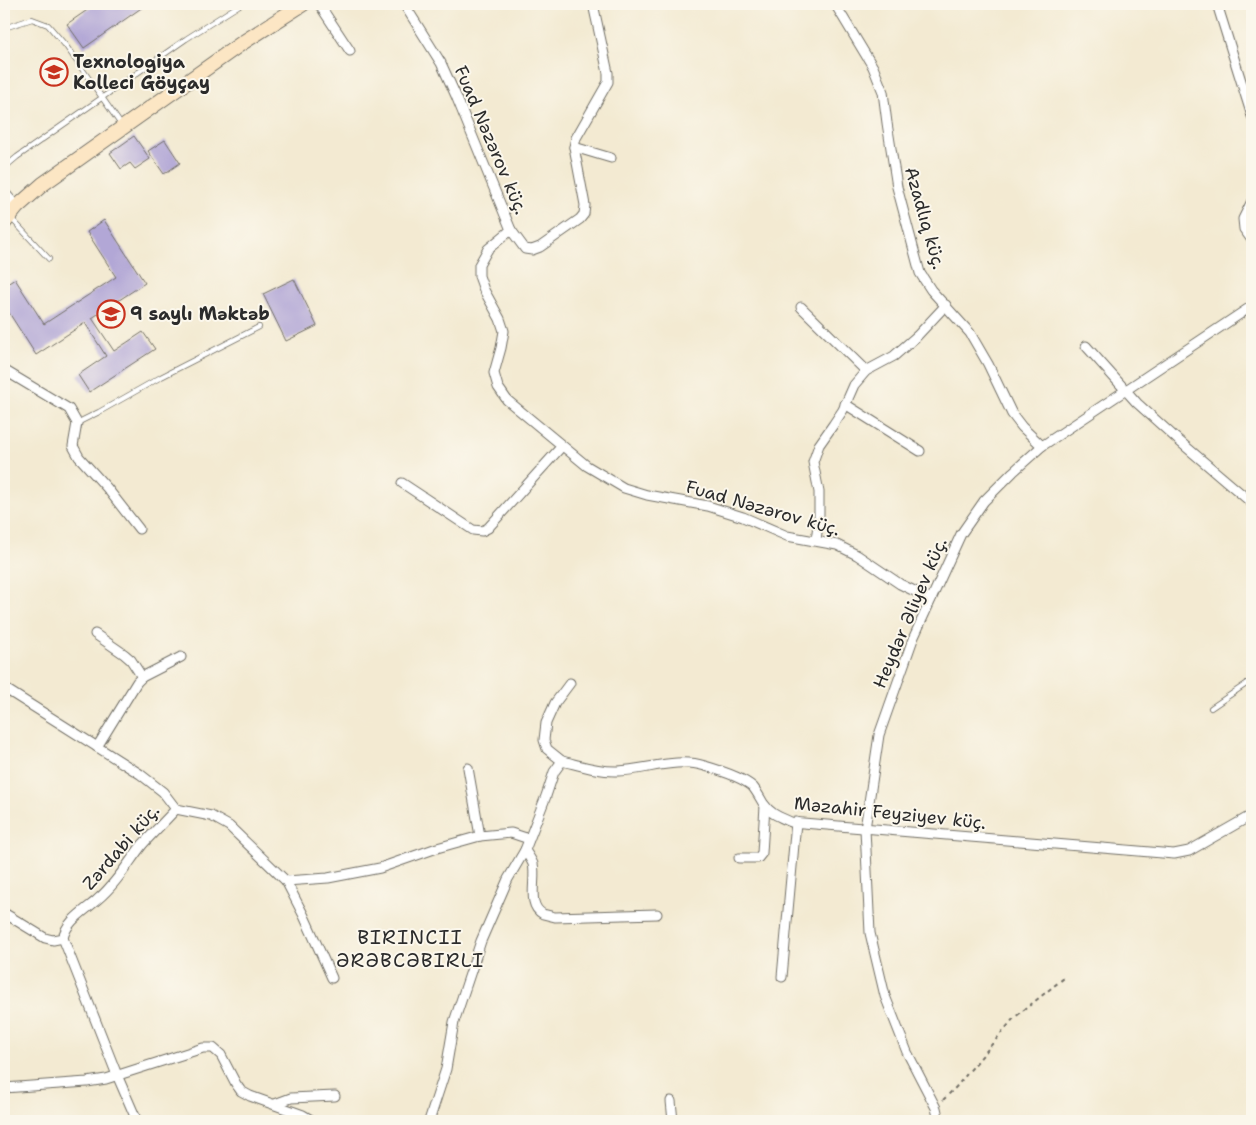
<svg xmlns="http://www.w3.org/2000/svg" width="1256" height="1125" font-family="'Shantell Sans',sans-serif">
  <rect width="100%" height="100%" fill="#fbf7ec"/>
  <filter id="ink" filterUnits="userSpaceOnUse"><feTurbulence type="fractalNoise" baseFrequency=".02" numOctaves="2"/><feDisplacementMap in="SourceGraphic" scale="10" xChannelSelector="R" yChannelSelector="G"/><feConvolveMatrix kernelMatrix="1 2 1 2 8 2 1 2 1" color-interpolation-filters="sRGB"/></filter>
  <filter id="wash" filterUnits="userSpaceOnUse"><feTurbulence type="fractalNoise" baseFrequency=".0096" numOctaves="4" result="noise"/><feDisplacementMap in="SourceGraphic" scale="20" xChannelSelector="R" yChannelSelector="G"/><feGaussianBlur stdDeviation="1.12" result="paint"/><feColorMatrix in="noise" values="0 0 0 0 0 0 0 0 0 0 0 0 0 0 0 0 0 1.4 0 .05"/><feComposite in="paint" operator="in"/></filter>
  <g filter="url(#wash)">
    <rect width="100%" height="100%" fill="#f3ead2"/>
    <g id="blocks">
      <!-- building -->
      <g fill="#b2a7d6">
        <path d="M96,4H147L84,48L67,24Z"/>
        <path d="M134,136L150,159L135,169L130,163L121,169L110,153Z"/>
        <path d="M165,140L180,163L164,174L148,151Z"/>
        <path d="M104,220L145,283L92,318L114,351L143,332L155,349L89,392L78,375L106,356L85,323L36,355L4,305V286L15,279L44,324L116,277L87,232Z"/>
        <path d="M294,279L317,326L286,341L263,294Z"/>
      </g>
    </g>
  </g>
  <g filter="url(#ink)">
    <use href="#blocks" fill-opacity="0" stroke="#716e65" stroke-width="1"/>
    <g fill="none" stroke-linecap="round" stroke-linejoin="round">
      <!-- lane casing -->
      <g stroke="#716e65" stroke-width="6">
        <g id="lane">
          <path d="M4,28L32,19L48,25L66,46L122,126"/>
          <path d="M4,168L17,157L186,39L241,4"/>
          <path d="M11,218L49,259"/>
          <path d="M77,423L99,412L161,377L259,327"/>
          <path d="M1211,708L1252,680"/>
        </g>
      </g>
      <!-- street casing -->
      <g stroke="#716e65" stroke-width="11">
        <g id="street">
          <path d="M319,4L350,51"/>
          <path d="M404,4L441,63L456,96L511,230L488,249L479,265V276L484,290L500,319L504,331L501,348L494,373L498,387L507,400L587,466L624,488L647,495L708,506L743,517L787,536L837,545L857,555L900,584L931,599"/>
          <path d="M835,4L873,67L883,92L887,123L897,187L920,273L931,290L970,333L988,364L1012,414L1022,427L1042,446"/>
          <path d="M1217,4L1252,116"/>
          <path d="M574,147L611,158"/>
          <path d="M4,192L17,207"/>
          <path d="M1252,201L1243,219L1244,229L1252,240"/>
          <path d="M511,230L525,249L532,250L540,247L580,219L584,214L585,205L574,147L576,138L608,82V73L593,4"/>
          <path d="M801,307L866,371"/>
          <path d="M1086,346L1137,403L1178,440L1252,503"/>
          <path d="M4,370L69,409L77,423L73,446L79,457L107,488L139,529"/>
          <path d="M845,404L920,451"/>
          <path d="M402,483L473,530L482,531L488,528L562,446"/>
          <path d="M816,540L819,517V492L813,462L819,445L833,425L843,410L854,385L866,371L894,356L917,336L946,305"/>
          <path d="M95,634L124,654L131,660L142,677"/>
          <path d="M4,688L140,774L163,792L176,809C165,821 153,833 142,845C128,863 116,884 98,899C85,911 67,920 63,938L117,1075L137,1121"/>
          <path d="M97,747L137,682L142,677L181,657"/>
          <path d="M562,761L547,749L544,740L546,723L555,703L570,683"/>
          <path d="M468,768L480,836"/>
          <path d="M176,809L211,816L229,826L286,881L328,878L380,868L437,848L480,836L511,833L529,839"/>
          <path d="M525,850C527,854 531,859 533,864C537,880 526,905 543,914C547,915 551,916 555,917L657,914"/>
          <path d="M739,858H758L762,853L765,806"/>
          <path d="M286,881L304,916L332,978"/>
          <path d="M4,913L45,938L53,940L63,938"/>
          <path d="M782,977L796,822"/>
          <path d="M4,1088L87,1082L106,1079L203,1048H213L221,1055L236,1084L241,1091L250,1096L303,1115L313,1121"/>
          <path d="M671,1101L673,1121"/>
          <path d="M275,1104L291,1098L335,1096"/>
          <path d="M429,1121L446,1069L454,1022L481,941L508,879L525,850L546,796L554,772L562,761C579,765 599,772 618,771C647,770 676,757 705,766C719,770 742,777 753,787C757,792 760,798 763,803C770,814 780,817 791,822L1174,854L1189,851L1252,815"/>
          <path d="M939,1121L936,1108L907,1052L885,996L870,933L865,829L879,735L913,639L961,534L984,501L1013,472L1042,446L1252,306"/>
        </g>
      </g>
      <!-- secondary casing -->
      <g stroke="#716e65" stroke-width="16">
        <path id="secondary" d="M4,223L17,207L43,184L242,43L303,4"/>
      </g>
      <!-- path -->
      <path stroke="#716e65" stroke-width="2" stroke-dasharray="4 4" stroke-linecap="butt" d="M943,1100L956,1087L1014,1018L1064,978"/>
      <!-- lane -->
      <use href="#lane" stroke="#fff" stroke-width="4.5"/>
      <!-- street -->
      <use href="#street" stroke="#fff" stroke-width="9"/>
      <!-- secondary -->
      <use href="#secondary" stroke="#fce6c4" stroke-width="14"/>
    </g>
  </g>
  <!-- icons -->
  <defs>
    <g id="school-ring" transform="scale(1.4375)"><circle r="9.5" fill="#fbf7ec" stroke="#c8321e" stroke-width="1.5"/><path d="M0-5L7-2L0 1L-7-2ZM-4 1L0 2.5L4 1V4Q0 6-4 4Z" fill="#c8321e"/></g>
  </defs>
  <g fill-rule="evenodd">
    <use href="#school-ring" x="54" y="72"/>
    <use href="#school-ring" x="111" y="314"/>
  </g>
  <g text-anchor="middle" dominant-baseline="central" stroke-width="4" stroke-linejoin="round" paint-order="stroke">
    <!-- poi labels -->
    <g font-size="18" font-weight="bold" fill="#2b2b2b" stroke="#fbf7ec" text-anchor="start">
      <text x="73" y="62">Texnologiya<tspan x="73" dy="21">Kolleci Göyçay</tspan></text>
      <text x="130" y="314">9 saylı Məktəb</text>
    </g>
    <!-- street labels -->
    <g font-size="18" fill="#2b2b2b" stroke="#fbf7ec">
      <text transform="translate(491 140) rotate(67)">Fuad Nəzərov küç.</text>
      <text transform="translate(925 218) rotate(74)">Azadlıq küç.</text>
      <text transform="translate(763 508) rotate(16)">Fuad Nəzərov küç.</text>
      <text transform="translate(910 613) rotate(-67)">Heydər Əliyev küç.</text>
      <text transform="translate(890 813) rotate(6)">Məzahir Feyziyev küç.</text>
      <text transform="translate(121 847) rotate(-49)">Zərdabi küç.</text>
    </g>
    <!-- quarter labels -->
    <g font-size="20" letter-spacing="1" fill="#2b2b2b" stroke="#fbf7ec">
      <text x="410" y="937">BIRINCII<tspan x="410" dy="23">ƏRƏBCƏBIRLI</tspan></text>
    </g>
  </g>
  <!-- margin -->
  <rect width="1256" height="1125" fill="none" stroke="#fbf7ec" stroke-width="20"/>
</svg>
